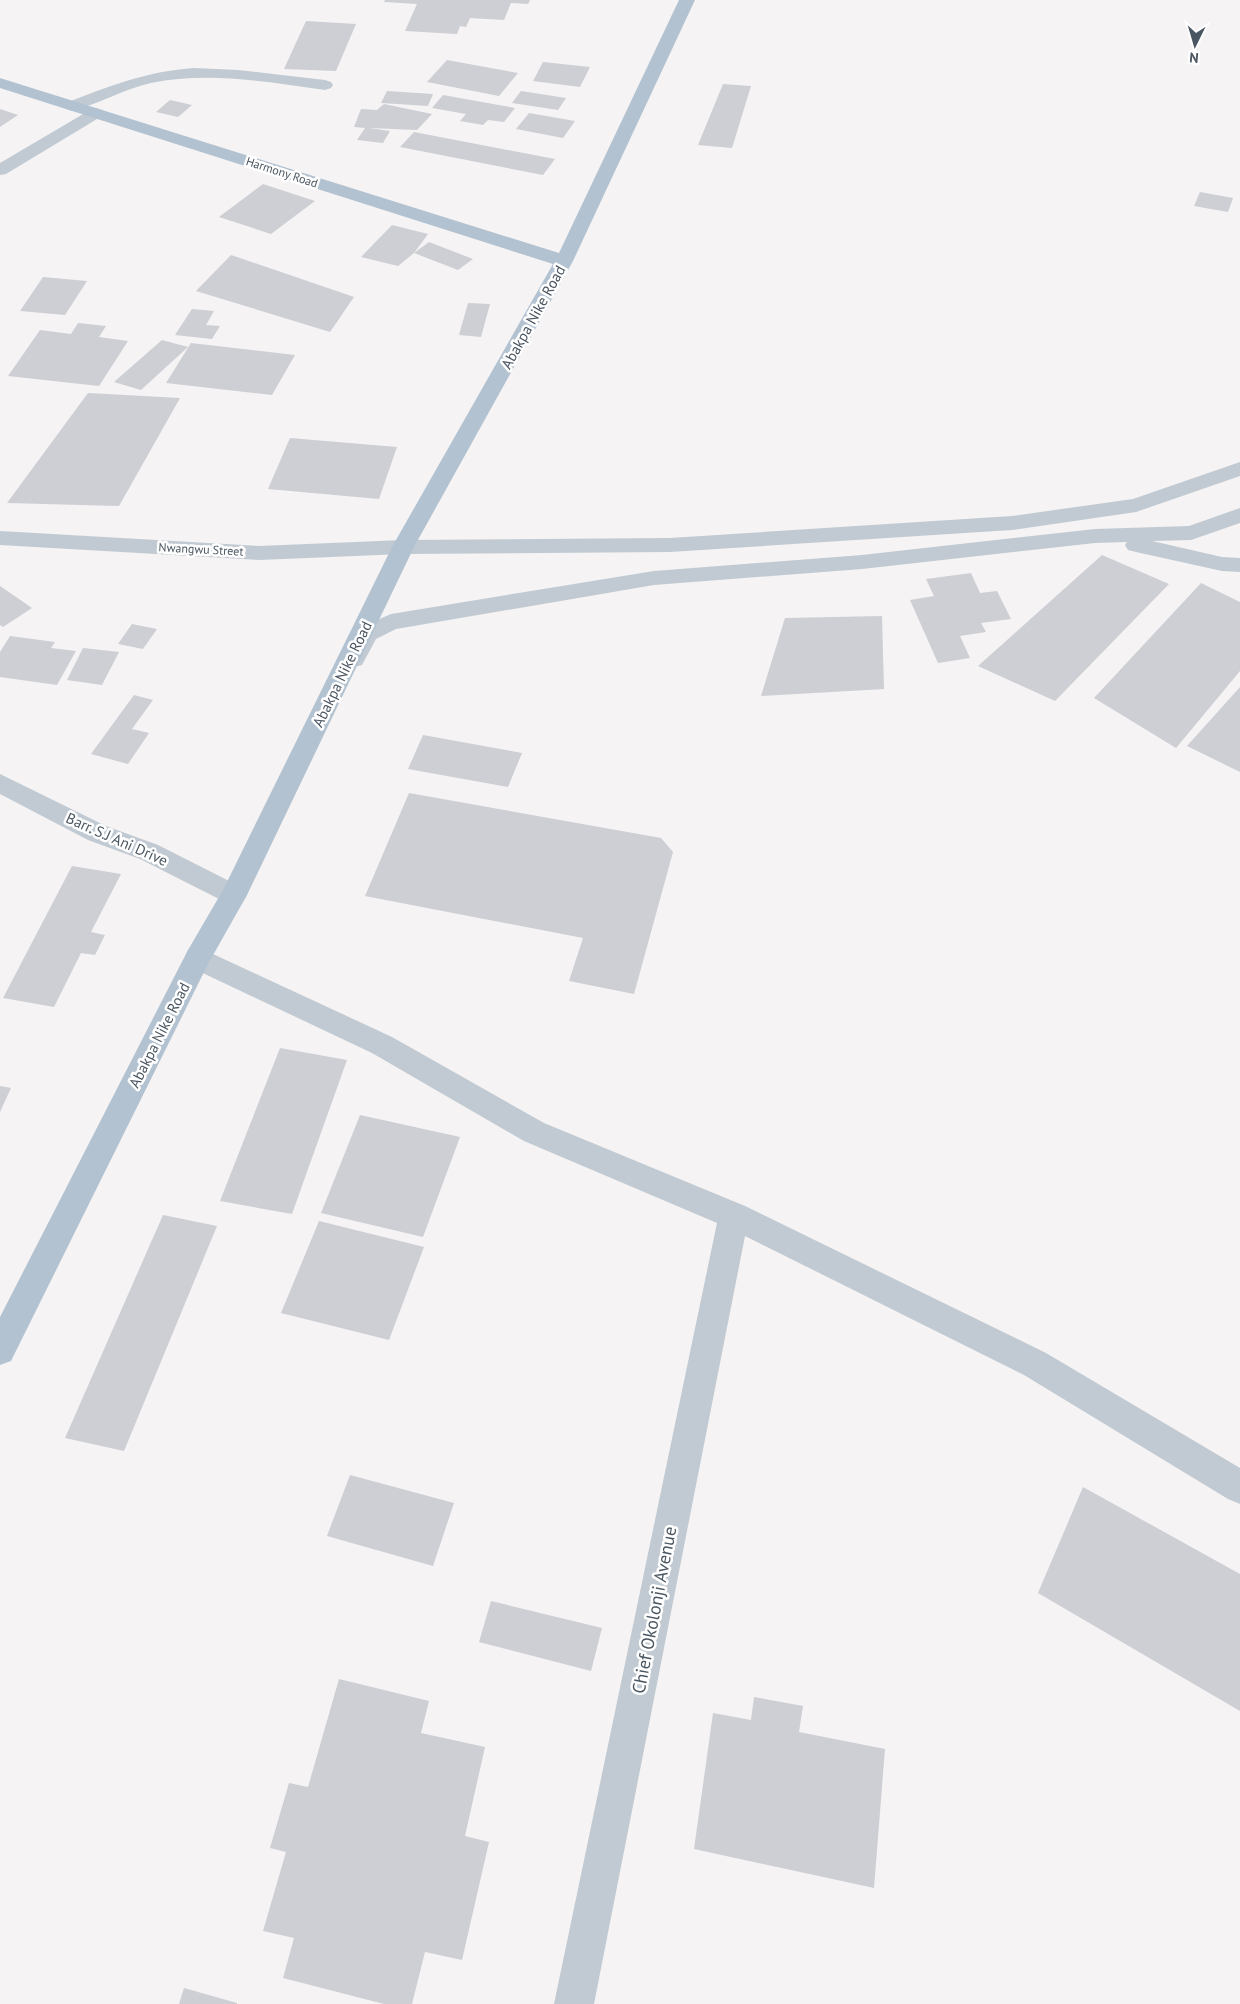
<svg xmlns="http://www.w3.org/2000/svg" width="1240" height="2004" font-family="'PT Sans',sans-serif">
  <rect width="100%" height="100%" fill="#f5f3f3"/>
  <!-- building -->
  <g fill="#cdcfd5">
    <path d="M385,0H530L528,4L511,3L504,20L470,18L466,27L460,26L457,34L405,31L417,4L384,2Z"/>
    <path d="M306,21L356,24L336,71L284,69Z"/>
    <path d="M447,60L518,73L499,96L427,82Z"/>
    <path d="M543,62L590,67L580,87L533,81Z"/>
    <path d="M723,84L751,86L732,148L698,145Z"/>
    <path d="M387,91L433,94L428,106L381,103Z"/>
    <path d="M521,91L566,98L558,110L512,103Z"/>
    <path d="M443,95L515,108L504,122L488,120L483,125L460,121L466,114L432,108Z"/>
    <path d="M170,100L192,105L178,117L156,112Z"/>
    <path d="M384,104L432,114L417,130L369,128L390,131L383,143L357,140L365,128L354,127L361,109L377,110Z"/>
    <path d="M0,109L18,115L0,127Z"/>
    <path d="M529,113L575,121L563,138L516,129Z"/>
    <path d="M414,132L555,159L543,175L400,147Z"/>
    <path d="M263,184L315,201L271,234L219,217Z"/>
    <path d="M1200,192L1233,198L1228,212L1194,206Z"/>
    <path d="M392,225L428,234L414,253L398,266L361,257Z"/>
    <path d="M429,242L473,259L458,270L414,253Z"/>
    <path d="M231,255L354,297L330,332L196,291Z"/>
    <path d="M43,277L87,281L65,315L20,311Z"/>
    <path d="M468,303L490,304L481,337L459,335Z"/>
    <path d="M192,309L214,311L206,325L220,326L212,339L175,335Z"/>
    <path d="M78,323L106,326L99,337L128,341L99,386L8,376L40,330L71,334Z"/>
    <path d="M162,340L188,347L141,390L114,382Z"/>
    <path d="M191,343L295,355L272,395L166,383Z"/>
    <path d="M88,393L180,398L119,506L7,503Z"/>
    <path d="M290,438L397,447L379,499L268,489Z"/>
    <path d="M1102,555L1169,584L1055,701L978,666Z"/>
    <path d="M971,573L980,593L997,591L1011,619L981,623L986,632L960,636L970,658L938,663L910,600L934,596L926,579Z"/>
    <path d="M1201,583L1240,602V671L1176,748L1094,698Z"/>
    <path d="M0,586L32,608L3,627L0,625Z"/>
    <path d="M882,616L884,689L761,696L785,618Z"/>
    <path d="M132,624L157,629L143,649L118,644Z"/>
    <path d="M10,636L55,642L51,648L76,651L57,685L0,677V652Z"/>
    <path d="M83,648L119,652L102,685L67,680Z"/>
    <path d="M1240,687V772L1187,746Z"/>
    <path d="M134,695L153,700L132,729L149,733L128,764L91,754Z"/>
    <path d="M423,735L522,753L508,787L408,769Z"/>
    <path d="M409,793L661,838L673,852L634,994L569,981L583,938L365,896Z"/>
    <path d="M72,866L121,874L91,932L105,935L95,955L81,953L54,1007L3,998Z"/>
    <path d="M280,1048L347,1060L292,1214L220,1201Z"/>
    <path d="M0,1086L11,1088L0,1112Z"/>
    <path d="M360,1115L460,1137L423,1237L321,1213Z"/>
    <path d="M163,1215L217,1226L124,1451L65,1438Z"/>
    <path d="M319,1221L424,1247L389,1340L281,1313Z"/>
    <path d="M350,1475L454,1503L433,1566L327,1536Z"/>
    <path d="M1083,1487L1240,1574V1711L1038,1593Z"/>
    <path d="M491,1601L602,1628L591,1671L479,1642Z"/>
    <path d="M339,1679L429,1701L421,1733L485,1747L465,1836L489,1842L462,1960L425,1952L412,2004H384L283,1978L294,1938L263,1931L286,1852L270,1848L289,1783L308,1787Z"/>
    <path d="M754,1697L803,1706L799,1732L885,1749L874,1888L694,1849L713,1713L751,1720Z"/>
    <path d="M184,1988L237,2003V2004H179Z"/>
  </g>
  <g fill="none" stroke-linecap="round" stroke-linejoin="round">
    <!-- minor -->
    <g fill="#c1cad2" fill-rule="evenodd">
      <path d="M194,68L238,70L325,80L331,82L333,85L331,88L325,90C268,82 208,71 151,83C123,89 99,104 72,111L66,109L64,106L66,103C109,86 148,71 194,68Z"/>
      <path d="M96,108L102,110L104,113L102,116L6,174L0,175V163L90,110Z"/>
      <path d="M1240,462V476L1136,512L1012,530L670,552L403,554L259,560L0,545V531L259,546L403,540L670,538L1012,516L1133,499Z"/>
      <path d="M1240,508V523L1191,540L1152,541L1222,557L1240,558V572L1222,571L1136,552L1128,550L1125,545L1127,542L1095,543L862,569L654,585L396,629L376,639L362,665L354,667L346,665L342,659L359,628L391,614L654,571L862,555L1095,529L1189,526Z"/>
      <path d="M0,774L106,826L158,845L243,888L247,895L243,902L234,905L225,902L140,859L88,840L0,794Z"/>
      <path d="M198,947L392,1037L544,1123L745,1206L1046,1353L1240,1468V1504L1228,1499L1024,1375L745,1236L594,2004H554L717,1223L524,1141L372,1053L188,966L185,958L188,950Z"/>
    </g>
    <!-- major -->
    <path fill="#b3c2d1" fill-rule="evenodd" d="M679,0H695L573,261L414,547L247,895L208,964L11,1361L0,1365V1317L188,950L223,890L392,547L553,264L0,88V78L559,253Z"/>
  </g>
  <g text-anchor="middle" dominant-baseline="central" stroke-width="5" stroke-linejoin="round" paint-order="stroke">
    <!-- far-street labels -->
    <g font-size="12" fill="#4a5661" stroke="#fff">
      <text transform="translate(282 172) rotate(18)">Harmony Road</text>
      <text transform="translate(201 549) rotate(3)">Nwangwu Street</text>
    </g>
    <!-- street labels -->
    <g font-size="15" fill="#4a5661" stroke="#fff">
      <text transform="translate(533 317) rotate(-61)">Abakpa Nike Road</text>
      <text transform="translate(342 674) rotate(-64)">Abakpa Nike Road</text>
      <text transform="translate(117 839) rotate(24)">Barr. S.J Ani Drive</text>
      <text transform="translate(159 1035) rotate(-63)">Abakpa Nike Road</text>
    </g>
    <!-- near-street labels -->
    <g font-size="18" fill="#4a5661" stroke="#fff">
      <text transform="translate(654 1610) rotate(-79)">Chief Okolonji Avenue</text>
    </g>
  </g>
  <!-- north arrow -->
  <g transform="translate(1195 45) rotate(185)" stroke="#ffffff" stroke-width="4" paint-order="stroke">
  <path d="M0-4L9 19L0 12L-9 19Z" fill="#4a5661"/>
  <text y="-8" font-size="14" font-weight="bold" text-anchor="middle" fill="#4a5661">N</text>
  </g>
</svg>
